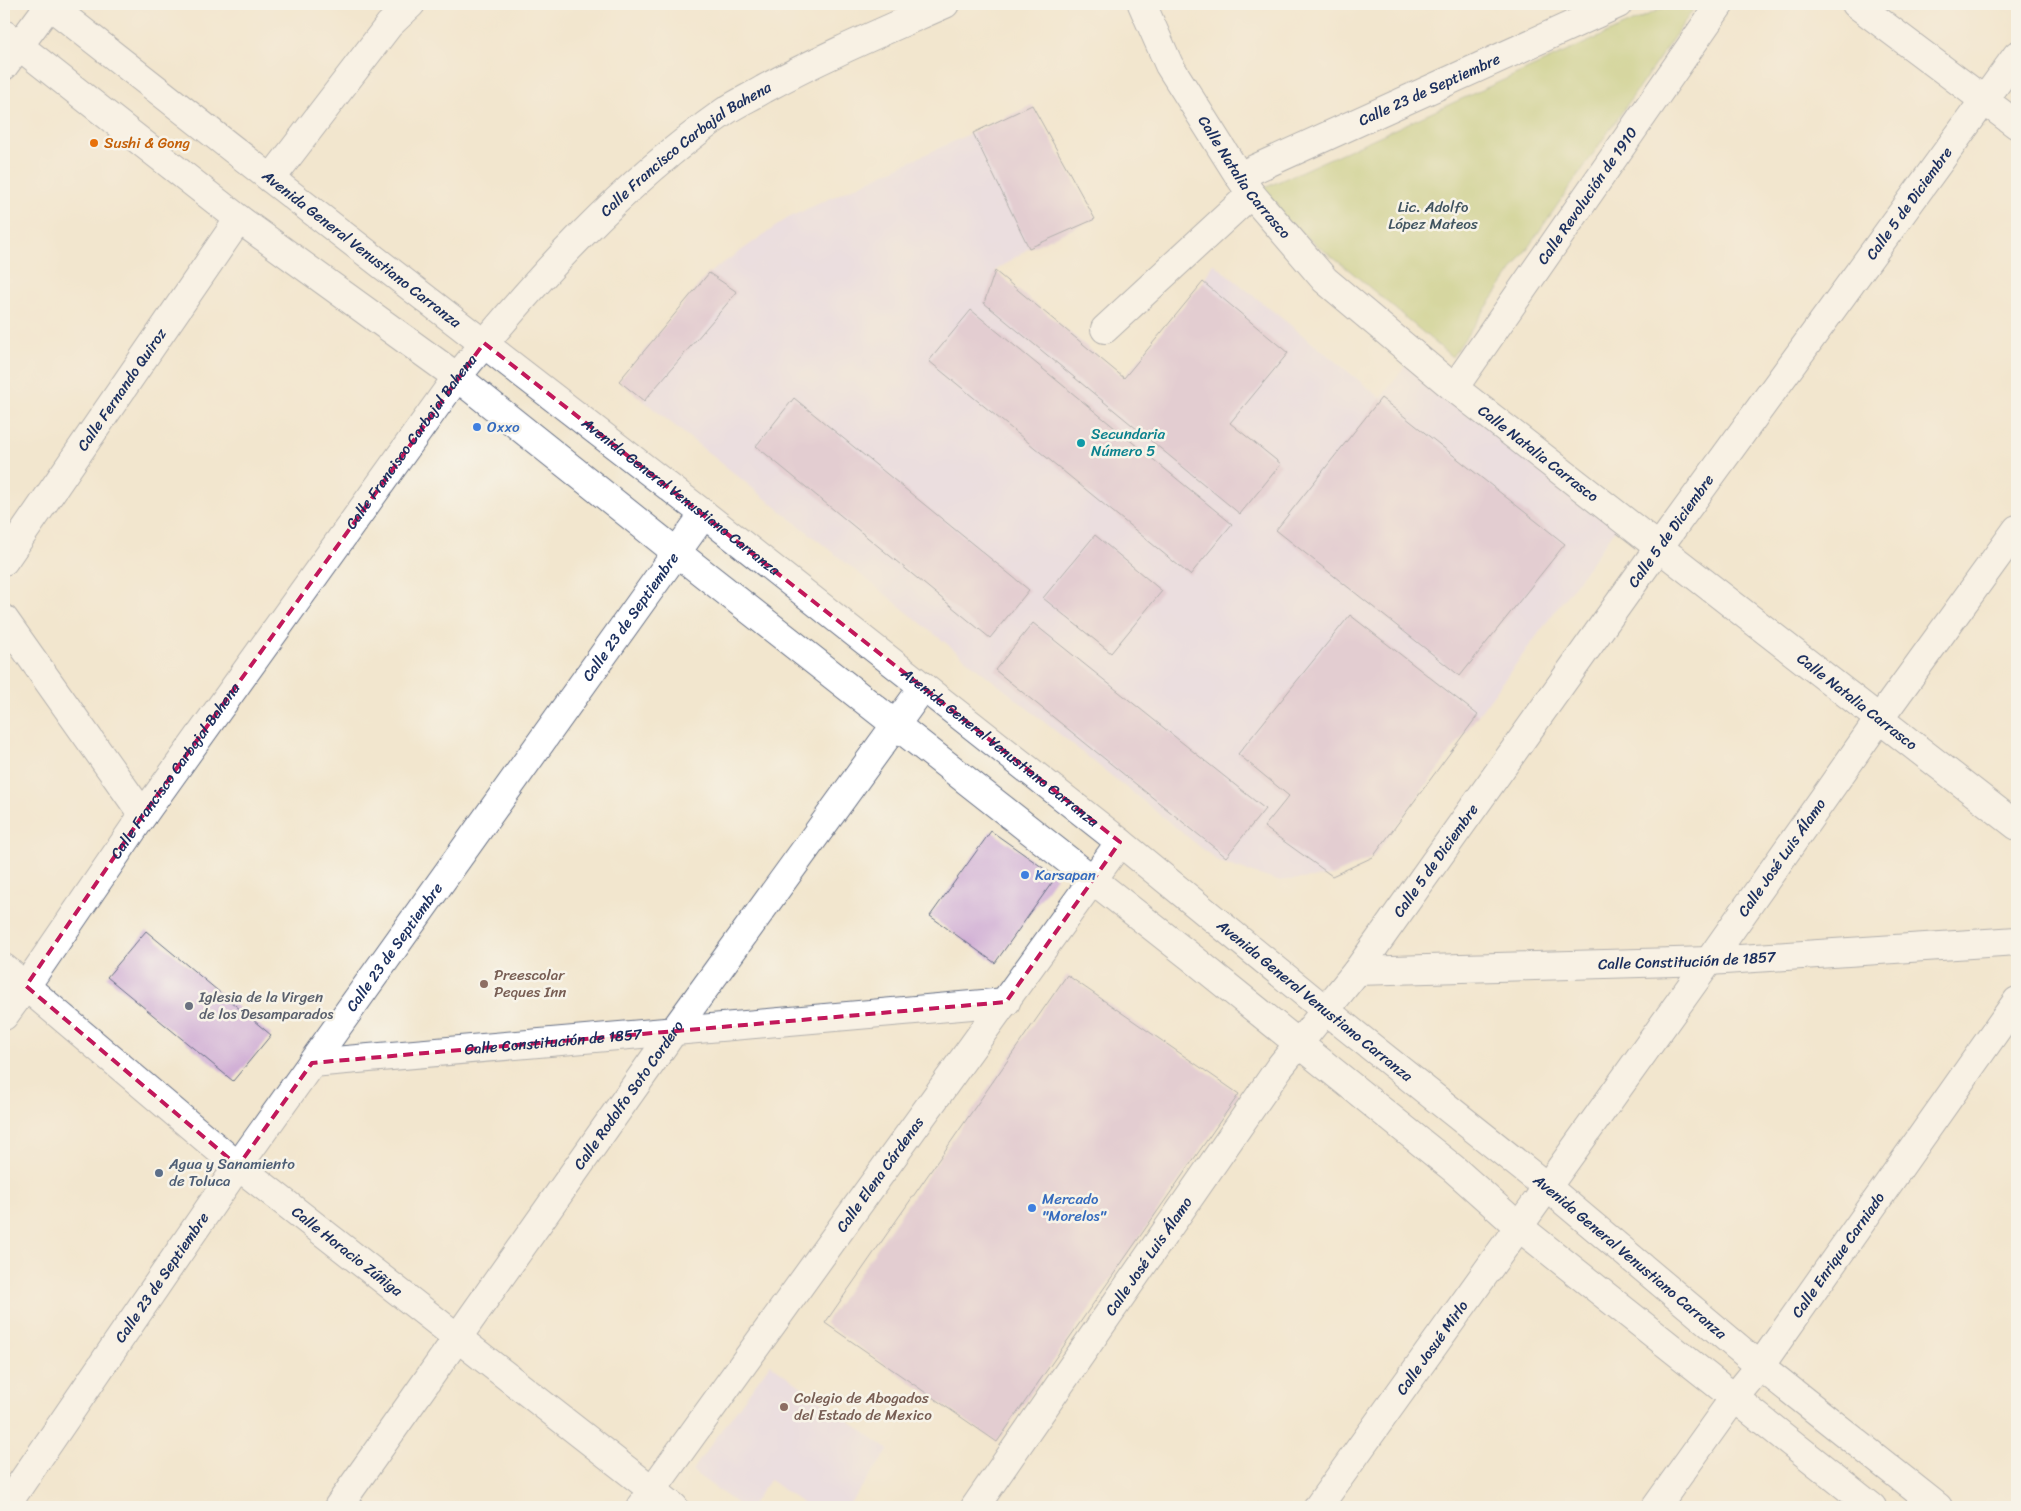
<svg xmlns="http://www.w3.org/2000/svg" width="2021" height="1511" font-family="Sriracha,sans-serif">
  <rect width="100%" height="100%" fill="#f7f3e8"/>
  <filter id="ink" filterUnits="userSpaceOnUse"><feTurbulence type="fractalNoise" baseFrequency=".02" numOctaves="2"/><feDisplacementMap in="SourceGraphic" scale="10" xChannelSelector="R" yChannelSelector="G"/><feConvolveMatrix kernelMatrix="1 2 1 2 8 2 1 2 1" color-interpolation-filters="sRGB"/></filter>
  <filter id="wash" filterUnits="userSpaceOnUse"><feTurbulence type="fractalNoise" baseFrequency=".0096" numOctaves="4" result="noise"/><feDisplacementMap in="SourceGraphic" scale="20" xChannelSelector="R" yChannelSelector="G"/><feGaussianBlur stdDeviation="1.12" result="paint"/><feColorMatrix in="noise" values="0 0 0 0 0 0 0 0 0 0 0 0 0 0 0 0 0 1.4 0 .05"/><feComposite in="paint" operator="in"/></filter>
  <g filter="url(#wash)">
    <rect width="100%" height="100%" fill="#f2e6ce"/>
    <!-- built -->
    <g fill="#e2d4f3">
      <path d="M1032,105L1095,219L1029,248L995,271L1124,377L1203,282L1213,263L1381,398L1408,362L1618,526L1373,857L1332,876L1278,881L1219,862L619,381L709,273L788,218Z"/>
      <path d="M770,1364L889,1450L847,1507H808L770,1480L750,1507H742L692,1471Z"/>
    </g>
    <!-- green -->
    <path fill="#b3c467" stroke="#677a62" d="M1672,4H1697L1452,357L1349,270L1251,194Z"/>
    <g id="blocks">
      <!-- building -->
      <g fill="#d1b0d6">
        <path d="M1032,105L1095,219L1029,248L973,133Z"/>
        <path d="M995,271L1124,378L1203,282L1288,353L1230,423L1281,464L1240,514L984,303Z"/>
        <path d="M709,273L737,292L644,401L619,381Z"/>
        <path d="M971,310L1232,524L1190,575L929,361Z"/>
        <path d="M794,398L1029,590L990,638L756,446Z"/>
        <path d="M1381,398L1565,544L1460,676L1276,530Z"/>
        <path d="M1095,535L1162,591L1111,653L1043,598Z"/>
        <path d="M1350,615L1478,715L1373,857L1332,876L1264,827L1289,796L1238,754Z"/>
        <path d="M1033,623L1265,809L1226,857L995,670Z"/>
        <path d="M991,831L1056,877L995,963L930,916Z"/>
        <path d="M146,931L271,1035L233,1081L107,977Z"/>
        <path d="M1067,975L1239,1094L997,1442L825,1323Z"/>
      </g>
    </g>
  </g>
  <g filter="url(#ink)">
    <use href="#blocks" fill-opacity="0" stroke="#666f85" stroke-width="1"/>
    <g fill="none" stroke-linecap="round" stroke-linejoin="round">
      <!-- minor casing -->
      <g stroke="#666f85" stroke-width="30">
        <g id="minor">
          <path id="s1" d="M1142,4L1169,65L1239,176L1251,194L1325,280L1454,388L2017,826"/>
          <path d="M1856,4L2017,125"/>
          <path d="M4,66L50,4"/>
          <path id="s2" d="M1239,176L1618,4"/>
          <path d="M271,179L389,25L411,4"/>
          <path d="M1105,329L1251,194"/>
          <path id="s3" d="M1454,388L1720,4"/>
          <path id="s4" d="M4,561L239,219"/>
          <path d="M4,619L143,815"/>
          <path id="s5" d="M4,968L238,1166L674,1507"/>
          <path id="s6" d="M1357,971L1709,961L2017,941"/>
          <path id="s7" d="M4,1016L26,986L143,815L457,377C536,279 621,185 724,112C737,103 751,97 764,89C822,57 884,31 945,4"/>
          <path id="s8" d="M312,1063L1006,1002"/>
          <path id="s9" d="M5,1507L238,1166L704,514"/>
          <path id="s10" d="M338,1507L673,1032L923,687"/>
          <path id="s11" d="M640,1507L1120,842"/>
          <path id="s12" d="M975,1507L1279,1068L1357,971L1659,547L2017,55"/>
          <path id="s13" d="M1318,1507L1709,961L1880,718L2017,529"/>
          <path id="s14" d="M1656,1507L1734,1398L1760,1366L2017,1001"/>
        </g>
      </g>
      <!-- major casing -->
      <g stroke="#666f85" stroke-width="30">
        <g id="major">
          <path id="s15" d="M48,4L271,179L704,514L1120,842L1340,1022L1547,1187L1760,1366L1938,1507"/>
          <path d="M4,34L239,219L457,377L676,552L1191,957L1454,1169L1519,1227L1872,1507"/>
        </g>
      </g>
      <!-- minor -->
      <use href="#minor" stroke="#fff" stroke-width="28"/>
      <!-- major -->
      <use href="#major" stroke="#fff" stroke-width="28"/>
    </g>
  </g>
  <!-- marked area -->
  <path d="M0 0H2021V1511H0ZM484,343L1120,842L1006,1002L312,1063L238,1166L26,986L143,815Z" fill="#f2e6ce" fill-opacity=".55" fill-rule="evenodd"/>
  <path fill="none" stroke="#c2185b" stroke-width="4" stroke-dasharray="10 6" stroke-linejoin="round" d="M484,343L1120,842L1006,1002L312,1063L238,1166L26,986L143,815Z"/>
  <!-- markers -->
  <circle fill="#e8710a" stroke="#f7f3e8" stroke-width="2" cx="94" cy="143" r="5"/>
  <g fill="#3f7fe0" stroke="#f7f3e8" stroke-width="2">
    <circle cx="477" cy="427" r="5"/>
    <circle cx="1025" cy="875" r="5"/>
    <circle cx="1032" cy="1208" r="5"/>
  </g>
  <circle fill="#0f9aa8" stroke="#f7f3e8" stroke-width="2" cx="1081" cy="443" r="5"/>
  <g fill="#8d6e63" stroke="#f7f3e8" stroke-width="2">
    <circle cx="484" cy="984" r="5"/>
    <circle cx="784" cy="1407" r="5"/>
  </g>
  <circle fill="#6b7280" stroke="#f7f3e8" stroke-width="2" cx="189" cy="1006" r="5"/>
  <circle fill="#5c6f8a" stroke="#f7f3e8" stroke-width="2" cx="159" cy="1173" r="5"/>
  <g text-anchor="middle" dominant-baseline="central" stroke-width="5" stroke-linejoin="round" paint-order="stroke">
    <!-- street labels -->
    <g font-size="15" fill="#1b2f5e" stroke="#f7f3e8">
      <text stroke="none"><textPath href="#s2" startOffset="209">Calle 23 de Septiembre</textPath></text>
      <text stroke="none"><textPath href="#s7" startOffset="1108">Calle Francisco Carbajal Bahena</textPath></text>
      <text stroke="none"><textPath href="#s1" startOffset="202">Calle Natalia Carrasco</textPath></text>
      <text stroke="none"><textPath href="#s3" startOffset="234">Calle Revolución de 1910</textPath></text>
      <text stroke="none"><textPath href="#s12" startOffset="1604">Calle 5 de Diciembre</textPath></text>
      <text stroke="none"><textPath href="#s15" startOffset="398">Avenida General Venustiano Carranza</textPath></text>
      <text stroke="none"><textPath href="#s4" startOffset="208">Calle Fernando Quiroz</textPath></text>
      <text stroke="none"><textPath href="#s7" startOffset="704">Calle Francisco Carbajal Bahena</textPath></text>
      <text stroke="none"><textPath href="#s1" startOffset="608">Calle Natalia Carrasco</textPath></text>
      <text stroke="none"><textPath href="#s15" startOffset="802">Avenida General Venustiano Carranza</textPath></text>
      <text stroke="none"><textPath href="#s12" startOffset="1199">Calle 5 de Diciembre</textPath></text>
      <text stroke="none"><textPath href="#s9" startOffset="1088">Calle 23 de Septiembre</textPath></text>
      <text stroke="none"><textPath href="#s1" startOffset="1012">Calle Natalia Carrasco</textPath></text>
      <text stroke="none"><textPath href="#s15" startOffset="1208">Avenida General Venustiano Carranza</textPath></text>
      <text stroke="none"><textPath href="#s7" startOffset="299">Calle Francisco Carbajal Bahena</textPath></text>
      <text stroke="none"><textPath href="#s13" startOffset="798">Calle José Luis Álamo</textPath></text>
      <text stroke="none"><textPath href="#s12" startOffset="794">Calle 5 de Diciembre</textPath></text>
      <text stroke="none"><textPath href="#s9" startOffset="682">Calle 23 de Septiembre</textPath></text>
      <text stroke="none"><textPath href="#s6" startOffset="330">Calle Constitución de 1857</textPath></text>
      <text stroke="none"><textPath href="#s15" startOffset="1612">Avenida General Venustiano Carranza</textPath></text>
      <text stroke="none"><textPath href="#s8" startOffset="242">Calle Constitución de 1857</textPath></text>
      <text stroke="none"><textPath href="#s10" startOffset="504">Calle Rodolfo Soto Cordero</textPath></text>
      <text stroke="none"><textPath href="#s11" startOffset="410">Calle Elena Cárdenas</textPath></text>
      <text stroke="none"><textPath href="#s5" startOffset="445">Calle Horacio Zúñiga</textPath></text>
      <text stroke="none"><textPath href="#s14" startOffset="311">Calle Enrique Carniado</textPath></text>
      <text stroke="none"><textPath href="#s12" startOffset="305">Calle José Luis Álamo</textPath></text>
      <text stroke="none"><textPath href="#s15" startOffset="2018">Avenida General Venustiano Carranza</textPath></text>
      <text stroke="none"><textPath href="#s9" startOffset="278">Calle 23 de Septiembre</textPath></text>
      <text stroke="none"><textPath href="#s13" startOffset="196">Calle Josué Mirlo</textPath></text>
    </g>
    <!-- food labels -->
    <g font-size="15" fill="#c56008" stroke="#f7f3e8" text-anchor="start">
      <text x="104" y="143">Sushi &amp; Gong</text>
    </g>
    <!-- park labels -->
    <g font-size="15" fill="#415460" stroke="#f7f3e8">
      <text x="1433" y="207">Lic. Adolfo<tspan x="1433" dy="17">López Mateos</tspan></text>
    </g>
    <!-- shop labels -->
    <g font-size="15" fill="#366cbe" stroke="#f7f3e8" text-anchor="start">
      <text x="487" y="427">Oxxo</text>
      <text x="1035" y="875">Karsapan</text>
      <text x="1042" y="1199">Mercado<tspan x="1042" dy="17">"Morelos"</tspan></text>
    </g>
    <!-- culture labels -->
    <g font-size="15" fill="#0d838f" stroke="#f7f3e8" text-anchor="start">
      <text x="1091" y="434">Secundaria<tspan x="1091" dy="17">Número 5</tspan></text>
    </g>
    <!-- education labels -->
    <g font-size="15" fill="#785e54" stroke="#f7f3e8" text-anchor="start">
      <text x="494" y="975">Preescolar<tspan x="494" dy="17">Peques Inn</tspan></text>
      <text x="794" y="1398">Colegio de Abogados<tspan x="794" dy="17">del Estado de Mexico</tspan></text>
    </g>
    <!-- worship labels -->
    <g font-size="15" fill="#5b616d" stroke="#f7f3e8" text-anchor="start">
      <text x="199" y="997">Iglesia de la Virgen<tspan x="199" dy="17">de los Desamparados</tspan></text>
    </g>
    <!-- service labels -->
    <g font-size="15" fill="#4e5e75" stroke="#f7f3e8" text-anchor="start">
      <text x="169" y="1164">Agua y Sanamiento<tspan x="169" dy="17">de Toluca</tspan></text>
    </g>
  </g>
  <!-- margin -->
  <rect width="2021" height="1511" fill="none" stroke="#f7f3e8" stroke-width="20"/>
</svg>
